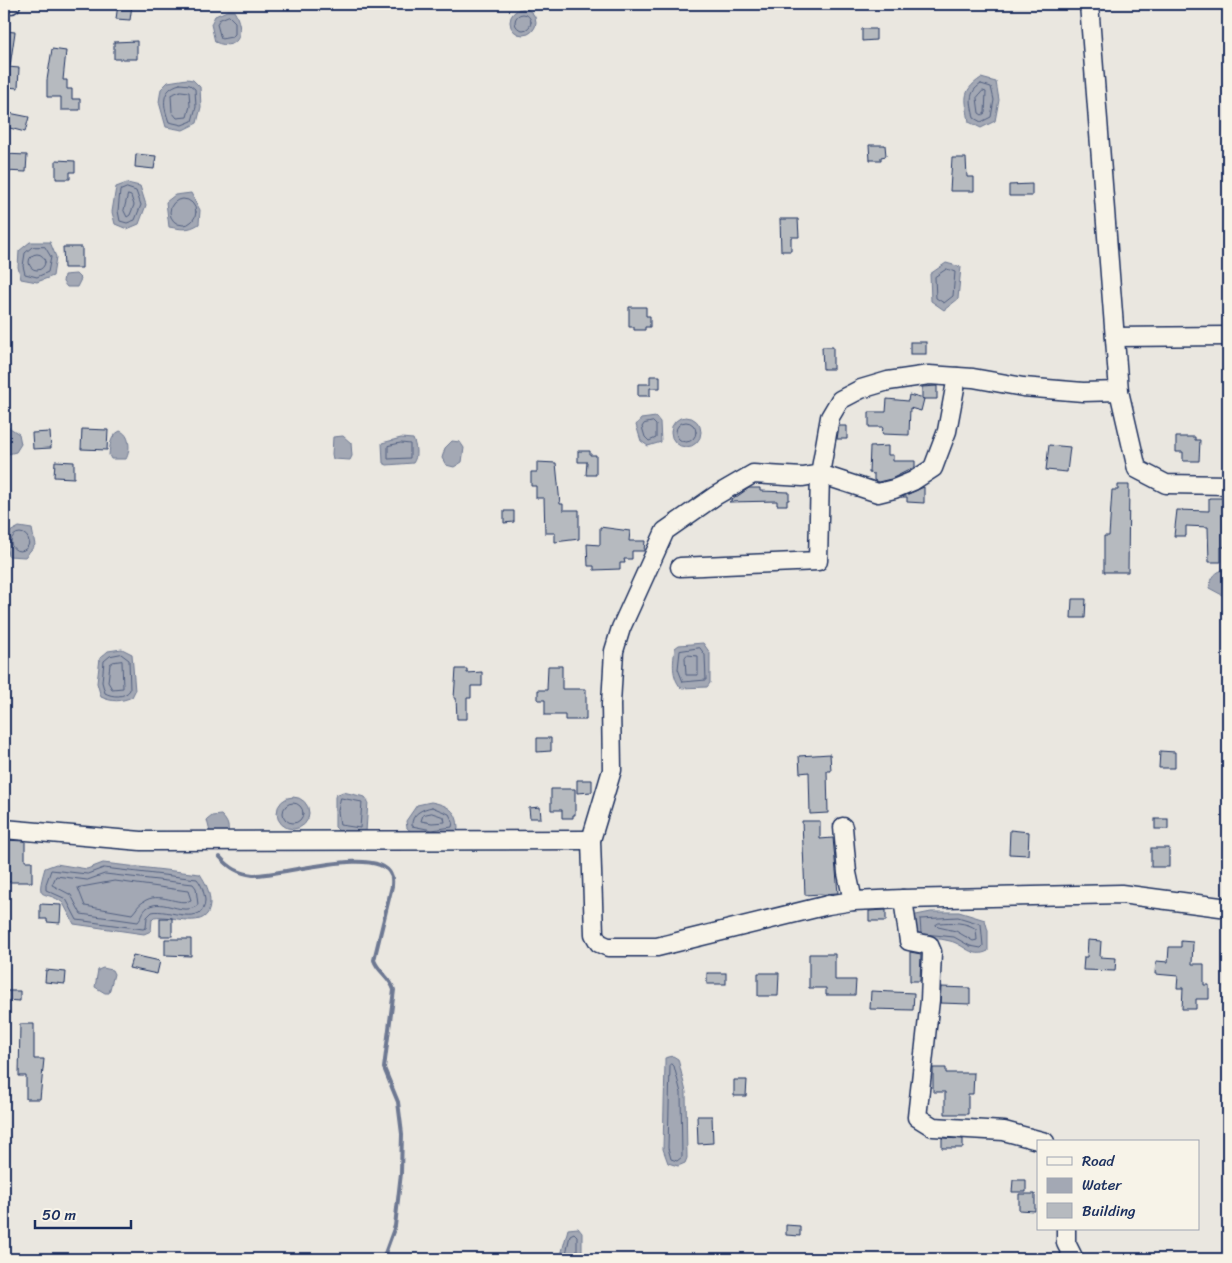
<svg xmlns="http://www.w3.org/2000/svg" width="1232" height="1263" font-family="Sriracha,sans-serif">
  <rect width="100%" height="100%" fill="#eae7e0"/>
  <filter id="ink" filterUnits="userSpaceOnUse"><feTurbulence type="fractalNoise" baseFrequency=".02" numOctaves="2"/><feDisplacementMap in="SourceGraphic" scale="10" xChannelSelector="R" yChannelSelector="G"/><feConvolveMatrix kernelMatrix="1 2 1 2 8 2 1 2 1" color-interpolation-filters="sRGB"/></filter>
  <g filter="url(#ink)">
    <!-- water -->
    <g fill="#a3a8b4" stroke="#6d7892">
      <circle cx="523" cy="22" r="13"/>
      <path d="M227,11H234C245,29 241,53 215,42L211,24L215,16Z"/>
      <path d="M981,78L996,82L999,100L995,121L981,128L969,122C966,100 960,92 981,78Z"/>
      <path d="M187,79L193,80L200,87L201,107L197,123L183,130L166,127L159,102L161,89L168,82Z"/>
      <path d="M127,183L140,186L146,205L139,224L127,229L115,224L112,212L116,187Z"/>
      <path d="M191,193L200,210L199,224C188,231 181,229 169,227L166,202L175,195Z"/>
      <path d="M30,242H50L56,257L53,276L37,282L21,279L18,267L19,251Z"/>
      <path d="M946,263L961,267L958,299L944,310L931,301L930,274Z"/>
      <path d="M76,274L81,279L77,287H67L63,282L64,275Z"/>
      <path d="M656,417L660,422L661,442L648,446L641,441L636,425L641,419Z"/>
      <circle cx="686" cy="432" r="15"/>
      <path d="M4,428H10L19,434L21,444L16,452L4,455Z"/>
      <path d="M120,431C130,434 131,450 126,459H111L109,455C110,445 110,436 120,431Z"/>
      <path d="M343,436L351,443L352,456L350,460L333,459L332,454L333,437Z"/>
      <path d="M401,438L413,439C416,445 418,457 413,463L387,465L383,463L382,443Z"/>
      <path d="M452,441L460,442L464,448L462,462L454,467L446,465L442,458L445,448Z"/>
      <path d="M19,527L32,529L35,545L25,557L8,556L5,543L8,533Z"/>
      <path d="M1226,569L1228,570V593L1224,596L1209,588C1212,576 1215,572 1226,569Z"/>
      <path d="M703,643L710,653V683L707,687L681,688C671,676 673,662 675,648L679,645Z"/>
      <path d="M122,649L132,654L135,691L132,697C121,702 112,702 101,697L97,683L100,658L108,651Z"/>
      <path d="M343,792L365,797L368,801L366,832L364,834L339,831L335,827V797L336,795Z"/>
      <circle cx="293" cy="813" r="16"/>
      <path d="M431,802C448,805 458,811 458,829L452,834L413,833L407,828L406,821L417,805Z"/>
      <path d="M221,815C228,822 230,827 227,837L211,836L207,820L212,816Z"/>
      <path d="M103,863L200,874C206,883 210,892 210,903C210,933 170,914 154,917L152,919L151,931L144,934L74,924L63,903C45,888 34,905 45,868L56,864L87,869Z"/>
      <path d="M931,912H959L985,920L988,931V951C972,959 964,944 950,941C939,938 928,938 917,937L913,918L916,915Z"/>
      <path d="M103,968L112,970L114,974L109,993H105L95,987L98,970Z"/>
      <path d="M673,1056L678,1059L686,1092L687,1158L685,1163L678,1166L668,1163L663,1149L665,1063V1058Z"/>
      <path d="M578,1228L582,1233V1259H560L568,1229Z"/>
    </g>
    <g fill="none" stroke-linecap="round" stroke-linejoin="round">
      <!-- shore -->
      <g stroke="#515f80" stroke-width="1">
        <circle cx="523" cy="22" r="8"/>
        <path d="M229,16L235,22V34L232,37L221,39L217,24L219,20Z"/>
        <path d="M180,84L190,85L195,89L196,107L192,121L182,125L169,122C163,106 160,89 180,84Z"/>
        <path d="M981,84L991,87L994,100L991,117L981,122L974,118C971,103 967,93 981,84Z"/>
        <path d="M181,91L189,92L190,106L187,117L177,118L172,112L171,95Z"/>
        <path d="M983,91L986,92L985,113L982,115L979,113L977,98Z"/>
        <path d="M127,188L136,191L141,205L135,220L127,223L120,221L118,211L120,191Z"/>
        <path d="M128,195L131,196L134,205L130,215L127,217L124,211Z"/>
        <circle cx="183" cy="212" r="13"/>
        <path d="M45,247L51,257L48,272L37,277L25,274L23,266L25,253L32,247Z"/>
        <circle cx="37" cy="262" r="8"/>
        <path d="M947,269L955,272L953,296L944,303L936,298L935,277Z"/>
        <path d="M653,422L656,425V438L649,441L645,437L642,427L644,424Z"/>
        <circle cx="686" cy="432" r="10"/>
        <path d="M401,443L410,444V458L388,459V446Z"/>
        <circle cx="20" cy="542" r="9"/>
        <path d="M700,648L705,655L706,680L683,682L678,669L680,651Z"/>
        <path d="M121,654L129,660L130,690C125,698 112,697 105,693L102,682L104,661L110,656Z"/>
        <path d="M687,655L698,656V675H686L685,658Z"/>
        <path d="M122,661L123,688L112,689L108,682L110,664L113,662Z"/>
        <path d="M341,798L362,802L360,828L340,825L338,811Z"/>
        <circle cx="293" cy="813" r="10"/>
        <path d="M432,807L449,814L453,822L452,827L432,830L412,826C411,814 422,809 432,807Z"/>
        <path d="M432,813L444,817L445,822L432,823L421,821L423,815Z"/>
        <path d="M104,868L197,879C202,885 204,892 205,900C205,928 167,908 152,912L147,917L146,928L143,929L77,920L66,899L46,890V884L51,870L87,874Z"/>
        <path d="M105,874L193,884L196,888L198,905C183,917 164,898 148,907C142,911 142,918 138,922L81,914L71,895L52,885L56,876L87,880Z"/>
        <path d="M115,881L188,891L191,900C179,907 159,890 143,902C138,905 136,910 132,914L85,906L78,888Z"/>
        <path d="M939,923C951,922 967,922 976,929L977,940L973,941L956,931L938,927L936,925Z"/>
        <path d="M921,933L920,919L958,917L981,924L983,946L981,948L970,946L954,937L925,934"/>
        <path d="M672,1064L674,1066L681,1093L682,1157L677,1161L671,1159L668,1148L670,1066Z"/>
        <path d="M565,1259L570,1235L574,1233L577,1236V1259"/>
      </g>
      <!-- stream -->
      <path stroke="#6d7892" stroke-width="4" d="M220,857C230,868 238,873 253,875C278,877 379,844 391,875C393,878 392,883 392,886L374,960C378,972 390,977 394,990L384,1068L398,1102L402,1134L401,1173L395,1226L383,1259"/>
    </g>
    <!-- building -->
    <g fill="#b6babf" stroke="#1b2f5e">
      <path d="M118,4L132,5L130,20L116,19Z"/>
      <path d="M862,29H876V40L862,41Z"/>
      <path d="M4,31L15,32L10,66L4,65Z"/>
      <path d="M137,41V59H114V42Z"/>
      <path d="M52,49L66,51L63,80H67V89H72V99H80V110H61V97H47V80Z"/>
      <path d="M8,67L19,68L18,88L7,87Z"/>
      <path d="M9,113L29,117L25,132L6,127Z"/>
      <path d="M869,145H885L886,156L881,157V160H870Z"/>
      <path d="M4,154L27,155L26,172L4,171Z"/>
      <path d="M136,154L156,156L154,169L135,167Z"/>
      <path d="M952,158H966L967,177H974V191H950Z"/>
      <path d="M56,160L75,161V172H70V179H56Z"/>
      <path d="M1032,184V196H1009V185Z"/>
      <path d="M780,219H798L799,237H791V251H781Z"/>
      <path d="M63,247H82V268H64Z"/>
      <path d="M629,307H646V316H650V327H645V330H634V327H629Z"/>
      <rect x="910" y="342" width="16" height="12"/>
      <path d="M822,347H833V369H823Z"/>
      <path d="M650,376H660V388H650V396H638V384H650Z"/>
      <path d="M937,386V399H922V387Z"/>
      <path d="M909,395L924,399L921,411L910,408L909,435L882,434L883,427H869V412H886L887,399L908,401Z"/>
      <path d="M839,426H847V439H837Z"/>
      <path d="M82,429L108,430L107,450L81,449Z"/>
      <path d="M50,432L51,448L33,449L32,433Z"/>
      <path d="M1176,437H1195V440H1200L1199,461H1183V452H1176Z"/>
      <path d="M1049,445L1070,447L1067,472L1046,470Z"/>
      <path d="M888,446V455H893V461H915V467L891,479L878,482L874,480V474L869,473L870,447Z"/>
      <path d="M578,451H590V455H596V475H586L587,462H578Z"/>
      <path d="M55,461L74,462V478L54,477Z"/>
      <path d="M537,462L556,463L560,504H563V510H579V539L555,542V533H545L544,498H536V486H531V472H537Z"/>
      <path d="M1118,485H1129L1128,572H1104V536H1109L1112,490H1118Z"/>
      <path d="M924,487V503L907,502V497H901Z"/>
      <path d="M749,488H760V491L789,492V500H787V505H777V501L729,502Z"/>
      <path d="M1209,498H1228L1227,547H1221V562H1209L1208,527L1186,526V536H1174L1177,510L1209,511Z"/>
      <path d="M504,511H514V522L504,523Z"/>
      <path d="M600,527L630,531L629,541H645L644,551H632V559H624L625,563H620V569L594,570V566H588L587,544L600,545Z"/>
      <path d="M1072,599H1086L1085,618H1071Z"/>
      <path d="M548,666H562V689H586V720H565V715H545V700H538V690H547Z"/>
      <path d="M456,669H467V673L482,672V686H471V698H467V719H457L456,698H454Z"/>
      <path d="M537,738H551V751L537,752Z"/>
      <path d="M1160,751L1175,752V768H1159Z"/>
      <path d="M830,754L831,771H827L828,813L810,814L809,772L800,773L799,756Z"/>
      <path d="M577,780H592V792L577,793Z"/>
      <path d="M551,789H575V815H573V818H562V810H551Z"/>
      <path d="M540,807L541,818H530L529,808Z"/>
      <rect x="1155" y="819" width="13" height="10"/>
      <path d="M802,821H820V839L833,838L838,893L805,895Z"/>
      <path d="M1010,830L1029,832L1028,855L1009,854Z"/>
      <path d="M4,840L25,841V861H32V882H8V852H4Z"/>
      <rect x="1151" y="848" width="18" height="19"/>
      <path d="M40,904L61,905L60,923L47,922V919H40Z"/>
      <path d="M886,910V921H869V911Z"/>
      <rect x="160" y="918" width="12" height="18"/>
      <path d="M165,939H191V956L165,955Z"/>
      <path d="M1088,940L1101,941L1100,957L1116,958L1115,971L1083,970L1084,957H1087Z"/>
      <path d="M1181,941L1193,942L1192,964H1204V985H1209V999H1196V1009H1182L1183,988H1177L1178,976L1155,974L1156,961L1168,962L1169,947H1181Z"/>
      <path d="M910,952L921,954L920,981H910Z"/>
      <path d="M809,954H835V980H856L855,995H826V988H809Z"/>
      <path d="M133,955L160,961L157,974L129,968Z"/>
      <path d="M46,970L66,972L65,984L45,982Z"/>
      <rect x="707" y="973" width="19" height="11"/>
      <path d="M758,973H779L778,996H758Z"/>
      <path d="M941,987L970,988V1004L940,1003Z"/>
      <path d="M4,991H20V1001L4,1000Z"/>
      <path d="M871,991L914,993L913,1010L870,1009Z"/>
      <path d="M20,1024H34V1059H44L40,1099H26V1076H19Z"/>
      <path d="M933,1068H946V1073H974L973,1094H968V1114H945V1092H933Z"/>
      <path d="M734,1080H747L746,1096H734Z"/>
      <path d="M697,1116H712L713,1143L698,1144Z"/>
      <path d="M942,1138L963,1139V1148H942Z"/>
      <path d="M1013,1180H1026V1192H1012Z"/>
      <path d="M1019,1194H1035V1211L1019,1210Z"/>
      <path d="M786,1225L800,1226V1236L786,1235Z"/>
    </g>
    <g fill="none" stroke-linecap="round" stroke-linejoin="round">
      <!-- minor casing -->
      <g stroke="#1b2f5e" stroke-width="21">
        <g id="minor">
          <path d="M4,4H11"/>
          <path d="M1089,4L1119,391L1137,469L1166,484L1228,485"/>
          <path d="M1115,337L1228,336"/>
          <path d="M1119,391L1083,392L1023,387L973,378L929,375L888,381L861,389L840,400L830,417L820,474L803,477L753,474L715,496L665,531L621,628L614,651L611,704L612,770L591,840L594,934L599,943L608,947H657L828,905L853,901L903,899L1121,894L1228,908"/>
          <path d="M680,567L818,561L820,474L878,493L894,489L913,481L933,468L947,431L957,377"/>
          <path d="M843,827L847,873L853,901"/>
          <path d="M4,829L141,841L591,840"/>
          <path d="M903,899L909,941L929,945L932,952L930,1000L917,1117L933,1127L1004,1131L1045,1142"/>
          <path d="M1066,1229V1243L1074,1259"/>
        </g>
      </g>
      <!-- minor -->
      <use href="#minor" stroke="#f7f3e8" stroke-width="18"/>
    </g>
  </g>
  <!-- margin -->
  <rect width="1232" height="1263" fill="none" stroke="#f7f3e8" stroke-width="20"/>
  <rect x="10" y="10" width="1212" height="1243" fill="none" stroke="#1b2f5e" stroke-width="2" filter="url(#ink)"/>
  <!-- legend -->
  <rect x="1037" y="1140" width="162" height="90" fill="#f7f3e8" stroke="#9fa5b1"/>
  <rect x="1047" y="1157" width="25" height="8" fill="#f7f3e8" stroke="#9fa5b1"/>
  <text x="1082" y="1166" font-size="15" fill="#1b2f5e">Road</text>
  <rect x="1047" y="1178" width="25" height="15" fill="#a3a8b4" stroke="#9fa5b1"/>
  <text x="1082" y="1190" font-size="15" fill="#1b2f5e">Water</text>
  <rect x="1047" y="1203" width="25" height="15" fill="#b6babf" stroke="#9fa5b1"/>
  <text x="1082" y="1216" font-size="15" fill="#1b2f5e">Building</text>
  <!-- scale -->
  <path d="M35 1220v8h96v-8" fill="none" stroke="#1b2f5e" stroke-width="2.5"/>
  <text x="42" y="1220" font-size="15" fill="#1b2f5e" stroke="#f7f3e8" stroke-width="4" paint-order="stroke">50 m</text>
</svg>
